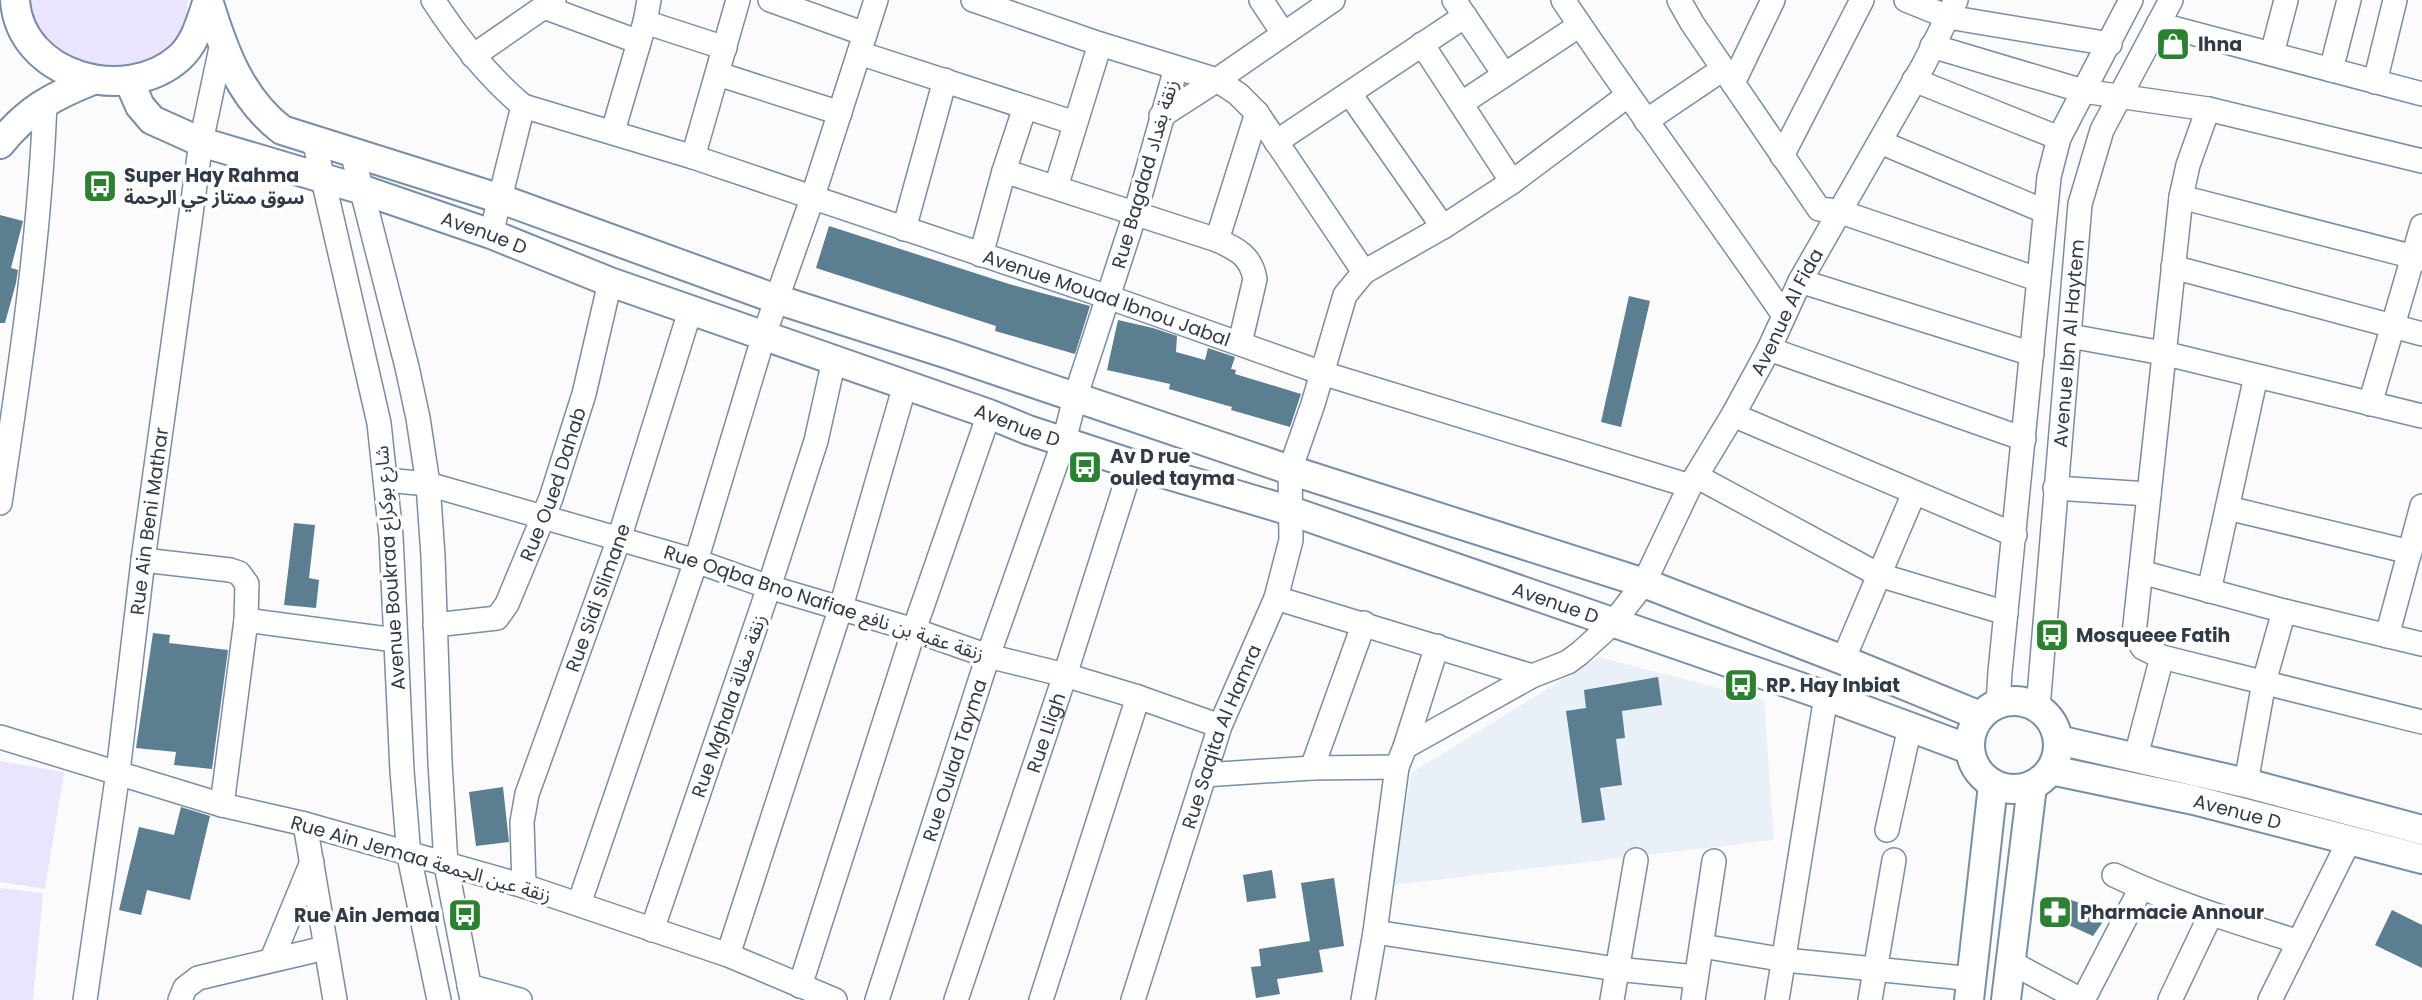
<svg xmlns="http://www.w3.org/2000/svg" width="2422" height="1000" font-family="Poppins,'Noto Sans Arabic',sans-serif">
  <rect width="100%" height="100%" fill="#fbfbfb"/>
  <!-- built -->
  <path fill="#eaf0f7" d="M1599,657L1764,700L1774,840L1393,885L1411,773Z"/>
  <!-- green -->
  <g fill="#eae4fc">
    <path d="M26,0H188L184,36L157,60L122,73L90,72L40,39Z"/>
    <path d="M0,761L64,772L45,889L0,882Z"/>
    <path d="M0,888L43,893L33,1000H0Z"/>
  </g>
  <!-- building -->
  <g fill="#5b7e91">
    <path d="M0,215L23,221L11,268L18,270L16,283L5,323H0Z"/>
    <path d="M829,226L1009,284L1090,306L1075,354L995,331L996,326L816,268Z"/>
    <path d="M1629,296L1650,301L1621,427L1601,422Z"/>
    <path d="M1118,320L1153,328L1177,336L1176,352L1205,360L1208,348L1235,357L1231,369L1236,370L1235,374L1301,394L1290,427L1231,410L1232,407L1169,389L1170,384L1107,370Z"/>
    <path d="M294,523L315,525L309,578L319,580L316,608L284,605Z"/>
    <path d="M153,633L170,635L169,643L228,650L212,769L174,765L176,752L136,748Z"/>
    <path d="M1658,677L1662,705L1622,711L1625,738L1616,739L1622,785L1600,788L1605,820L1582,823L1566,711L1586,708L1584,690Z"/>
    <path d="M503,787L509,842L476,846L469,792Z"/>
    <path d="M181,807L210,816L190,900L147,890L141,915L119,910L139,827L174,835Z"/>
    <path d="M1272,870L1276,898L1247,902L1243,875Z"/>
    <path d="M1334,878L1344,946L1319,950L1323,972L1277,979L1280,994L1256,998L1251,967L1261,966L1259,949L1310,941L1301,883Z"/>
    <path d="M2065,898L2109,913L2093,936L2062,922Z"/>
    <path d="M2392,910L2422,925V968L2375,945Z"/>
  </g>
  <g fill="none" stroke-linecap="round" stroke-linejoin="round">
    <!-- minor casing -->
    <g stroke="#778ea9" stroke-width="26">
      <g id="minor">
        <path id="s1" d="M433,0C459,40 487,76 523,106L693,157L1108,297L1322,373L1690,486"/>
        <path d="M770,0L865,34"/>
        <path d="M973,0L1100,44L1217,80L1333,0"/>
        <path d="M1261,0L1283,33"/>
        <path d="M1454,0L1504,74"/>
        <path d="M1563,0C1634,106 1711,209 1783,314"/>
        <path d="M1679,0L1692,23L1819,209L1838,211L2037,279"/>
        <path d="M1906,0L1948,17L2110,44"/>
        <path d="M544,7L639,42"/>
        <path d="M645,22L725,48"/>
        <path d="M2158,24L2422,94"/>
        <path d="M1422,44L1512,182"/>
        <path d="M1932,46L2083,91L2208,109L2422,161"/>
        <path d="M859,53L1075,123"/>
        <path d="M2272,54L2286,0"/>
        <path d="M473,56L554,0"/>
        <path d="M2331,70L2349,0"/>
        <path d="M718,74L840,113"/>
        <path d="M1914,80L2059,138"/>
        <path d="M2375,82L2395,0"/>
        <path d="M1733,83L1773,0"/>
        <path d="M1350,94L1443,227"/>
        <path d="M1462,103L1580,25"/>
        <path d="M2208,109L2188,165L2181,197L2134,634L2143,648L2162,657L2422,722"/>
        <path d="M1161,116L1217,80L1238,94L1257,113L1364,272"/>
        <path d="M1646,121L1723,69"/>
        <path d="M613,131L645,22L649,0"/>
        <path d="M314,140L379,423L391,536L402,771L409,856L439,1000"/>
        <path d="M1276,142L1465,16"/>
        <path d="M1880,142L2044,211"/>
        <path d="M352,152L407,367L418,418L428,484L433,556L440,762L446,865L472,1000"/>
        <path d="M1782,156L1862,0"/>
        <path d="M693,157L738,0"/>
        <path d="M1004,171L1217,240C1237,249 1251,256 1255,279L1240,343"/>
        <path d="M1056,187L1100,44"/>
        <path d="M2181,197L2422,259"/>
        <path d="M904,229L945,80"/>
        <path d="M491,234L523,106"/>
        <path d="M1217,240L1257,113"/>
        <path d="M981,255L1004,171L1025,107"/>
        <path d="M2173,267L2422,334"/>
        <path d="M1800,281L2032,354"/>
        <path d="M2070,336L2163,353L2422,416"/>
        <path d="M1769,349L2024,439"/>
        <path d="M2370,404L2422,226"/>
        <path d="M1733,415L2015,535"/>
        <path d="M1696,476L1879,575L2006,613"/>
        <path d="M386,480L428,484L696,561L769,587L914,630L988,656L1065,675L1138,697L1220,726"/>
        <path d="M2055,488L2149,494"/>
        <path d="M0,503C20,370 40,237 45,102"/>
        <path d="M2228,508L2410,552"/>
        <path d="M143,560L230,570L239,573L247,584L246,620L222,805"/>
        <path d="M2141,572L2284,611L2422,644"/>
        <path d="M2209,591L2256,376"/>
        <path d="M1276,598L1532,676"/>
        <path d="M246,620L395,640"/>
        <path id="s2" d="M435,625L497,618L507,604L551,498L584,394L610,282"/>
        <path d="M2387,636L2422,506"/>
        <path d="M1843,660L1914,493"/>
        <path d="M1998,704L2000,672L2049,177L2059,138L2131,0"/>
        <path id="s3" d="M2038,708L2080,204L2102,130L2171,0"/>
        <path d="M0,737L222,805L305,824L524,886L728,955L835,1000"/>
        <path d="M1405,747L1437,646"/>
        <path d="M2136,756L2162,657"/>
        <path d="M1312,768L1364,623"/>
        <path d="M1204,775L1312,768L1397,767"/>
        <path d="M2246,783L2264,682L2284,611"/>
        <path d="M305,824L335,1000"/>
        <path d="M1887,830L1910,727"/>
        <path d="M2114,875C2173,903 2236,922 2299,942"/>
        <path id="s4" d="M524,886L522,822L527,794L619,539L690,311"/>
        <path d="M579,904L696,561L764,335L812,199L876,0"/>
        <path d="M652,930L769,587L816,441L834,360"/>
        <path d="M1375,932L1616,969L1696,977"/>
        <path d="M1702,946L1785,960L1973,979"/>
        <path d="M728,955L841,607L905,385"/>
        <path d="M272,959L312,862"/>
        <path d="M2012,963L2081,1000"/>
        <path d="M469,986L520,1000"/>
        <path d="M800,986L914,630L989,414"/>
        <path id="s5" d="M85,1000L118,772L143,560L201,142L222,43"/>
        <path d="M180,1000L185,988L198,978L325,948"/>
        <path id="s6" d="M877,1000L988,656L1064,441L1075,398L1135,214L1176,68"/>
        <path id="s7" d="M956,1000L1065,675L1132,464"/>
        <path d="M1041,1000L1138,697"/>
        <path id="s8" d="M1133,1000L1220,726L1276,598L1291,540L1290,470L1313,404L1345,295L1364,272L1443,227L1512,182L1627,96"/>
        <path id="s9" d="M1363,1000L1375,932L1397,767L1405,747L1532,676L1568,662L1580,653L1613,623L1644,583L1690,486L1733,415L1769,349L1800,281L1924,64L1956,0"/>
        <path d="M1612,1000L1636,860"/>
        <path d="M1693,1000L1714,861"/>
        <path d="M1777,1000L1826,696"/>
        <path d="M1870,1000L1894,860"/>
        <path d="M2083,1000L2141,888"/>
        <path d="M2170,1000L2211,914"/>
        <path d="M2270,1000L2349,841"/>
      </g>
    </g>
    <!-- major casing -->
    <g stroke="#778ea9" stroke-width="32">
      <g id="major">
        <path d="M15,0C20,77 126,105 179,58C196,43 201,20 208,0"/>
        <path d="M208,0C223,49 240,98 282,130L501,199L776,299L948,354L1290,470L1644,583L1843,660L1980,716"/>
        <path id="s10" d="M129,81L140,106L152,120L201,142L363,190L491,234L610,282L989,414L1028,430L1132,464L1291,511L1826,696L1969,749"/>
        <path d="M0,144C27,110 53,96 93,80"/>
        <circle cx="2014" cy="745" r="44"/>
        <path d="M2058,740L2246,783L2422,830"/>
        <path id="s11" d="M2051,770L2194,800L2422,859"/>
        <path d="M1969,1000L1993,785"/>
        <path d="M2006,1000L2032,786"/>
      </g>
    </g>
    <!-- minor -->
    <use href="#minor" stroke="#fff" stroke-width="23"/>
    <!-- major -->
    <use href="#major" stroke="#fff" stroke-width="28"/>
  </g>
  <!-- icons -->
  <defs>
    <g id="shop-square" transform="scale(1.75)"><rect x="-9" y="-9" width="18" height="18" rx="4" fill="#2a812f" stroke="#fff"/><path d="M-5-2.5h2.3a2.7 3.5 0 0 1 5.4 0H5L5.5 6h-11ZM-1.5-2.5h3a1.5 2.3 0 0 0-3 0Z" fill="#fff"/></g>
    <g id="bus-square" transform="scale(1.75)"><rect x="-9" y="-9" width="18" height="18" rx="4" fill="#2a812f" stroke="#fff"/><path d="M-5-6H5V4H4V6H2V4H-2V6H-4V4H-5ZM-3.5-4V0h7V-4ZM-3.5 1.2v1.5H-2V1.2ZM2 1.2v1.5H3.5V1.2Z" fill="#fff"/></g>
    <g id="pharmacy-square" transform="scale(1.75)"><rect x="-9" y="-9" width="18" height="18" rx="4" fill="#2a812f" stroke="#fff"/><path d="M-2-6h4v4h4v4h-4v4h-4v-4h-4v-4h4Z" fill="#fff"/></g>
  </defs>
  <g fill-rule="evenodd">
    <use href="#shop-square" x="2173" y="44"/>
    <use href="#bus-square" x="100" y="186"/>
    <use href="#bus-square" x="1085" y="467"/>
    <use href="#bus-square" x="2052" y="635"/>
    <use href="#bus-square" x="1741" y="685"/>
    <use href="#pharmacy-square" x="2055" y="912"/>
    <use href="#bus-square" x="465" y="915"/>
  </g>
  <g text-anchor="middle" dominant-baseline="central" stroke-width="7" stroke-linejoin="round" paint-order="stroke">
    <!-- poi labels -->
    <g font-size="19" font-weight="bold" fill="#313b47" stroke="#fff" text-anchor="start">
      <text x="2198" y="44">lhna</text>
      <text x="124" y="175">Super Hay Rahma<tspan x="124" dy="22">سوق ممتاز حي الرحمة</tspan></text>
      <text x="1110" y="456">Av D rue<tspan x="1110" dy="22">ouled tayma</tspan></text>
      <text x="2076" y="635">Mosqueee Fatih</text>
      <text x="1766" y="685">RP. Hay Inbiat</text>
      <text x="2080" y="912">Pharmacie Annour</text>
      <text x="440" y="915" text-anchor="end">Rue Ain Jemaa</text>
    </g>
    <!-- street labels -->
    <g font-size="19" fill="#313b47" stroke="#fff">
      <text transform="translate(1145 174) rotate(-74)">Rue Bagdad زنقة بغداد</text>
      <text stroke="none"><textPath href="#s10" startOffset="397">Avenue D</textPath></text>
      <text stroke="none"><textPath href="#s1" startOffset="754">Avenue Mouad Ibnou Jabal</textPath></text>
      <text stroke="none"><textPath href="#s9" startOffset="858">Avenue Al Fida</textPath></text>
      <text stroke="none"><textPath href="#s3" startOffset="366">Avenue Ibn Al Haytem</textPath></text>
      <text stroke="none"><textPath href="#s10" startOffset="964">Avenue D</textPath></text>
      <text stroke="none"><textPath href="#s2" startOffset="208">Rue Oued Dahab</textPath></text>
      <text stroke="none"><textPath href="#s5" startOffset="483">Rue Ain Beni Mathar</textPath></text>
      <text transform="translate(390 568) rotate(-94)">Avenue Boukraa شارع بوكراع</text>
      <text stroke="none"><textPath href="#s4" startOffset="301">Rue Sidi Slimane</textPath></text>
      <text transform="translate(824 603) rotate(18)">Rue Oqba Bno Nafiae زنقة عقبة بن نافع</text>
      <text stroke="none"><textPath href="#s10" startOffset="1531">Avenue D</textPath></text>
      <text transform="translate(729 706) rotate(-71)">Rue Mghala زنقة مغالة</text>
      <text stroke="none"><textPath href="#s7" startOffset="282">Rue Lligh</textPath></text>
      <text stroke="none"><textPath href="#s8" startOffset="278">Rue Saqita Al Hamra</textPath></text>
      <text stroke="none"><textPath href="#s6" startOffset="252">Rue Oulad Tayma</textPath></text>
      <text stroke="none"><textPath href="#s11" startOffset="191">Avenue D</textPath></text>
      <text transform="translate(421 859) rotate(16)">Rue Ain Jemaa زنقة عين الجمعة</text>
    </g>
  </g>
</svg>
